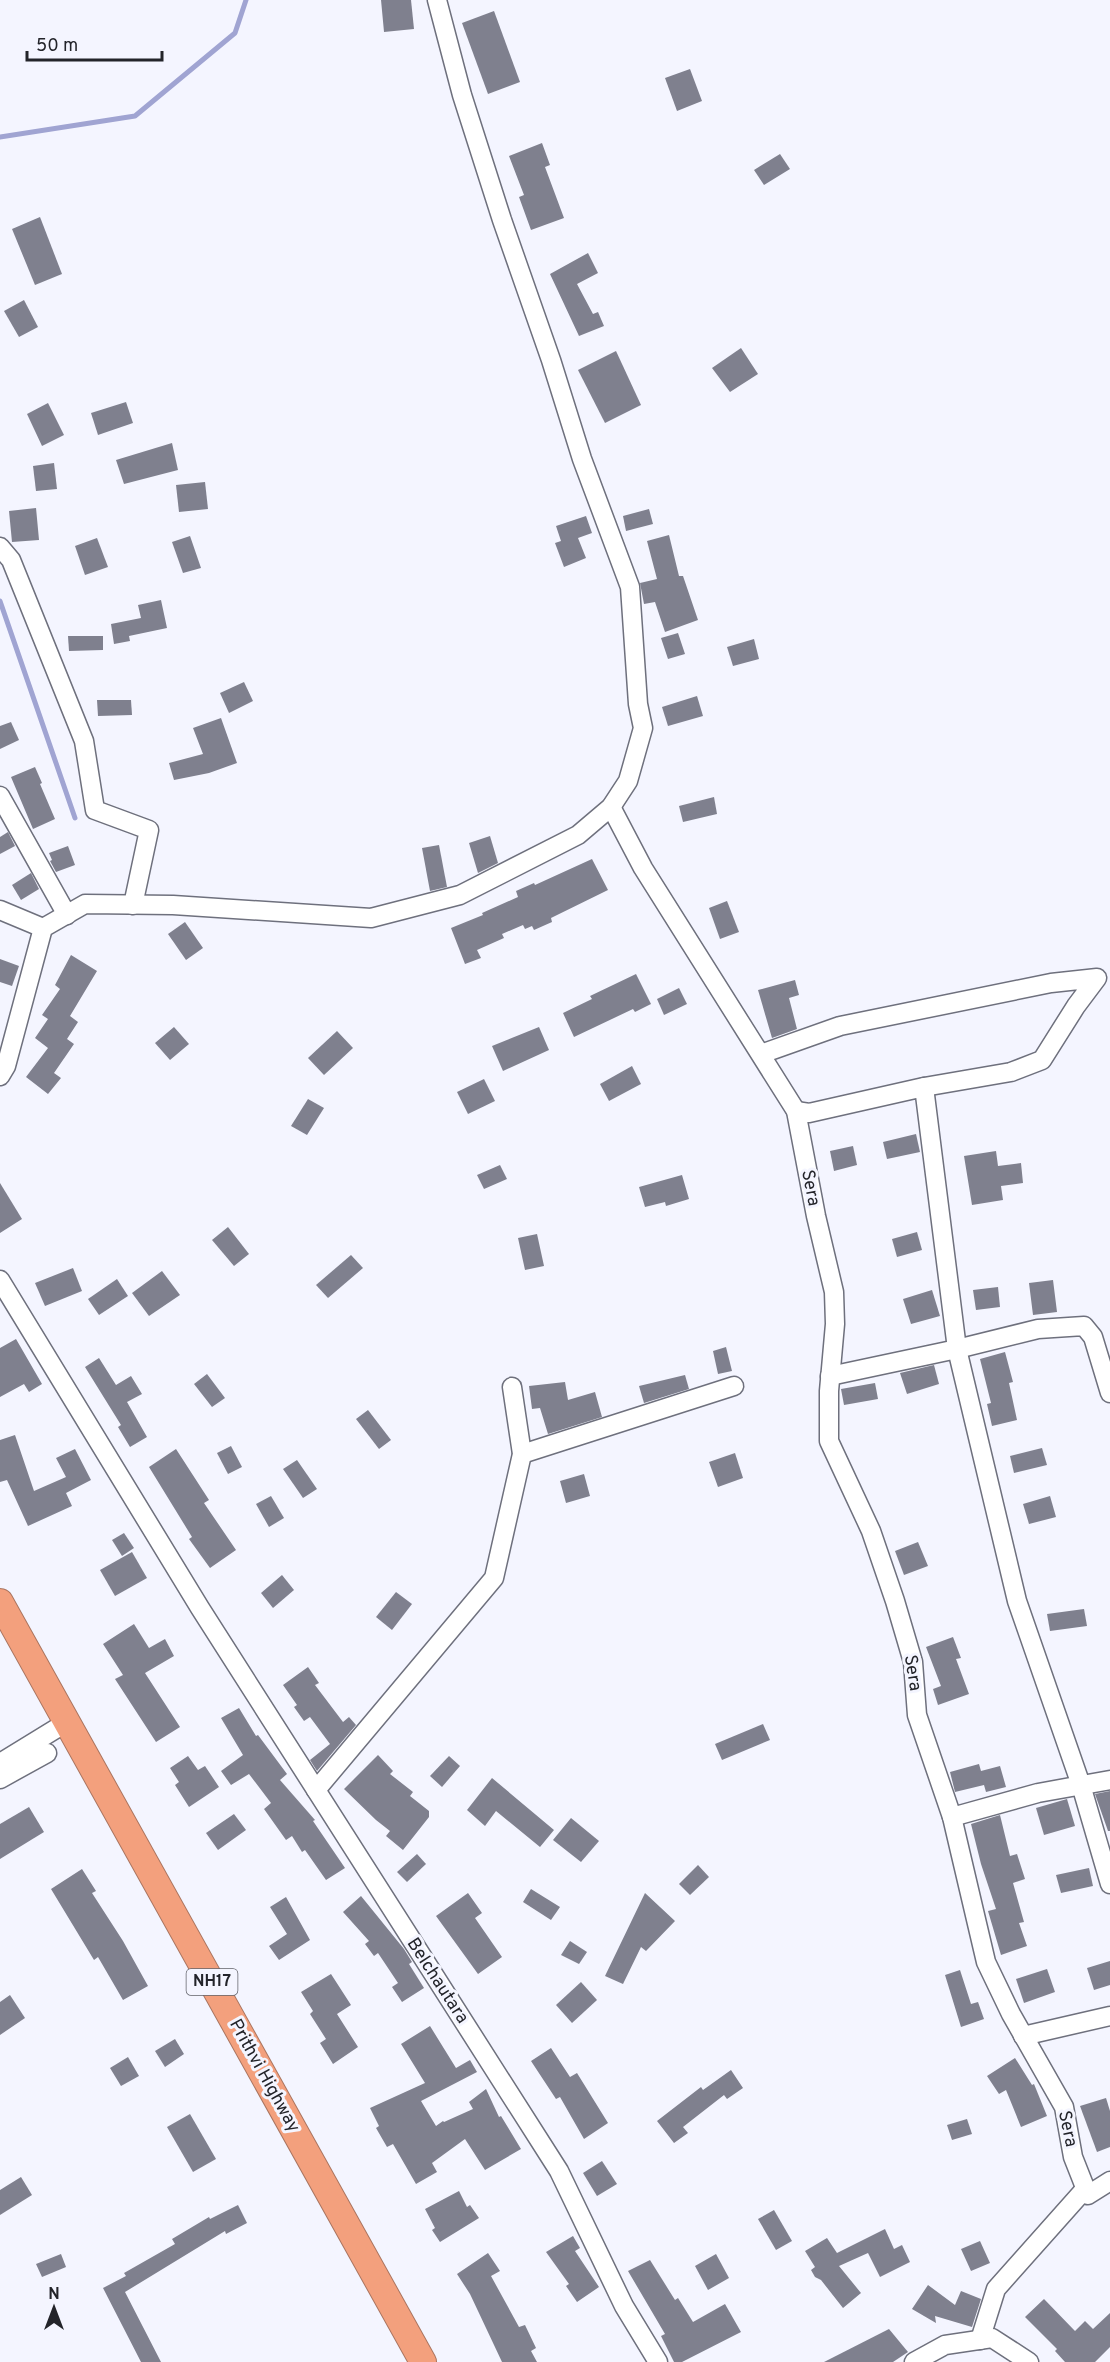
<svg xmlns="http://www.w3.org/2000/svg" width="1110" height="2362" font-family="Overpass,sans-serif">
  <rect width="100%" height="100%" fill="#f4f5ff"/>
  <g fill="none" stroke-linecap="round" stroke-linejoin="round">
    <!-- stream -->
    <g stroke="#a0a4d2" stroke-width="5">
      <path d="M0,137L135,116L235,33L246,0"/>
      <path d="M0,601L75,818"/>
    </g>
  </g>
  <!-- building -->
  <g fill="#7f808e">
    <path d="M381,0H411L414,29L384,32Z"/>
    <path d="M494,11L520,82L488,94L462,23Z"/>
    <path d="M690,69L702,101L677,111L665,78Z"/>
    <path d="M542,143L550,165L545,167L564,218L531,230L519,197L524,195L509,156Z"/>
    <path d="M780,154L790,169L764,185L754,170Z"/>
    <path d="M40,217L62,274L35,285L12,229Z"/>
    <path d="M588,253L598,273L577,284L593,314L598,312L604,326L579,336L550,274Z"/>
    <path d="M24,300L38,327L19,337L4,311Z"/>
    <path d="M741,348L758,374L730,392L712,368Z"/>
    <path d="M616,351L641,405L605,423L578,370Z"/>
    <path d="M126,402L133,423L98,435L91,413Z"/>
    <path d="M48,403L64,435L42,446L27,414Z"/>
    <path d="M172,443L178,470L124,484L116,460Z"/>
    <path d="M54,463L57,489L36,491L33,466Z"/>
    <path d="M205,482L208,509L179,512L176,485Z"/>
    <path d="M36,508L39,540L12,542L9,511Z"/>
    <path d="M649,509L653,524L626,531L623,516Z"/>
    <path d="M586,516L592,533L578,538L586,558L564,567L555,543L561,541L556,526Z"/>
    <path d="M669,535L679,576H683L698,620L665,632L655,602L644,604L640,583L657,579L647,541Z"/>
    <path d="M190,536L201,568L183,573L172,542Z"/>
    <path d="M97,538L108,567L85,575L75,546Z"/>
    <path d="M161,600L167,628L129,636L130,641L114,644L111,624L141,618L138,605Z"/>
    <path d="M678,633L685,654L668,659L661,638Z"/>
    <path d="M68,636H103V650L69,651Z"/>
    <path d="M754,639L759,659L733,666L727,647Z"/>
    <path d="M244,682L253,701L229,713L220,693Z"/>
    <path d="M697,696L703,716L668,726L662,707Z"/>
    <path d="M97,700H131L132,715L98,716Z"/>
    <path d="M221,718L237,763L209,773L174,780L169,763L203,754L193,728Z"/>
    <path d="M11,722L19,740L0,749V726Z"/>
    <path d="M35,767L42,783L40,784L55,819L33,829L11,777Z"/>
    <path d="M714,797L717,814L683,822L679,806Z"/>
    <path d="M8,832L15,846L0,854V837Z"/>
    <path d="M490,836L498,863L478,873L469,843Z"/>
    <path d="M439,845L447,887L430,891L422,848Z"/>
    <path d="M68,846L75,865L56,872L50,861L52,860L49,853Z"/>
    <path d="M592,859L608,890L551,918L552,922L534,930L532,926L525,929L523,925L502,934L504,938L477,950L481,958L465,964L451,928L483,915L482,913L518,897L516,891L534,883L535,885Z"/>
    <path d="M31,873L39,889L21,900L12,885Z"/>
    <path d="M727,901L739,932L720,939L709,908Z"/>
    <path d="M185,922L203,948L186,960L168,934Z"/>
    <path d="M71,955L97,971L70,1016L78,1022L67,1039L74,1044L54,1073L61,1078L48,1094L26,1077L48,1048L35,1038L48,1019L42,1015L60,989L55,985Z"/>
    <path d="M0,959L19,966L12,986L0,982Z"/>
    <path d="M636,974L651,1004L635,1012L633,1009L574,1037L563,1013L592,999L590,996Z"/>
    <path d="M795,980L799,995L789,998L797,1029L772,1038L758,990Z"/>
    <path d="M679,988L687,1004L664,1015L657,999Z"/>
    <path d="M174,1027L189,1044L170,1060L155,1043Z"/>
    <path d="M539,1027L549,1050L503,1071L492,1046Z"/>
    <path d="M337,1031L353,1048L324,1075L308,1058Z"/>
    <path d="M632,1066L641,1084L609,1101L600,1084Z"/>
    <path d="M484,1079L495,1101L468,1114L457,1092Z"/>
    <path d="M308,1099L324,1108L307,1135L291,1126Z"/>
    <path d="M916,1134L920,1152L887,1159L883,1142Z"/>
    <path d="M853,1146L857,1165L834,1171L830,1151Z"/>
    <path d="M996,1151L998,1166L1021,1163L1023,1183L1001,1186L1003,1200L972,1205L964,1156Z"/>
    <path d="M500,1165L507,1179L484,1189L477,1175Z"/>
    <path d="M682,1175L689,1199L666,1206L665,1202L645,1207L639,1187Z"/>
    <path d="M0,1183L22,1219L0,1233Z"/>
    <path d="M228,1227L249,1254L234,1266L212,1240Z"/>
    <path d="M917,1232L922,1250L897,1257L892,1239Z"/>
    <path d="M537,1234L544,1266L525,1270L518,1238Z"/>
    <path d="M351,1255L363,1268L328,1298L316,1285Z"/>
    <path d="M73,1268L82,1291L45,1306L35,1283Z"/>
    <path d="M162,1271L180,1295L149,1316L132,1293Z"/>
    <path d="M117,1279L128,1296L99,1315L88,1299Z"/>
    <path d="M1053,1280L1057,1312L1033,1315L1029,1283Z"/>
    <path d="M998,1287L1000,1307L976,1310L973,1290Z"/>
    <path d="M932,1290L940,1316L911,1324L903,1299Z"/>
    <path d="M16,1339L42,1384L29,1392L24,1384L0,1397V1348Z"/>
    <path d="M726,1347L732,1371L718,1374L713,1351Z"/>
    <path d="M1005,1352L1013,1382L1009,1383L1017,1420L992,1426L987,1404L991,1403L980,1359Z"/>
    <path d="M99,1358L116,1385L131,1376L142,1394L127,1402L147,1437L130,1447L118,1427L121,1425L85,1367Z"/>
    <path d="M934,1365L939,1384L907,1394L900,1373Z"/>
    <path d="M207,1374L225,1398L212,1407L194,1384Z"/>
    <path d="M685,1375L689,1389L644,1403L639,1386Z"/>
    <path d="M565,1382L568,1400L595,1392L602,1417L548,1434L540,1408L532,1409L529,1386Z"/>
    <path d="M875,1383L878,1399L844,1405L841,1389Z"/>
    <path d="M368,1410L391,1440L379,1449L356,1419Z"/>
    <path d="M15,1435L34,1491L66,1477L56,1458L75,1449L91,1480L66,1493L72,1506L28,1526L7,1480L0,1482V1440Z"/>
    <path d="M231,1446L242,1467L228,1474L217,1453Z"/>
    <path d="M1042,1448L1047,1465L1014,1473L1010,1456Z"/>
    <path d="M176,1449L209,1500L204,1503L236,1550L210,1568L189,1539L192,1537L149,1467Z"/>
    <path d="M735,1453L743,1478L718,1487L709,1462Z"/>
    <path d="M297,1460L317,1489L303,1498L283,1469Z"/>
    <path d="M584,1474L590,1496L566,1503L560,1481Z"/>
    <path d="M271,1496L284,1518L269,1527L256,1504Z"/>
    <path d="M1050,1496L1056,1517L1029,1524L1023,1504Z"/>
    <path d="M124,1533L134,1548L122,1556L112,1540Z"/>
    <path d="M918,1542L928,1566L904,1575L895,1551Z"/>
    <path d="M132,1552L147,1578L115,1596L100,1570Z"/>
    <path d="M282,1575L294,1590L273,1608L261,1593Z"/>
    <path d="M396,1592L412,1604L392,1630L376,1617Z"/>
    <path d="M1084,1609L1087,1626L1050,1631L1047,1614Z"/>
    <path d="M134,1624L149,1648L165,1639L174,1656L145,1673L180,1727L156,1742L115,1679L123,1675L103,1644Z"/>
    <path d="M953,1637L961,1658L956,1659L969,1694L938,1705L933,1689L941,1686L926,1647Z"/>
    <path d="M308,1667L319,1683L315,1685L343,1722L349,1717L356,1725L317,1771L310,1760L330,1744L310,1717L304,1721L294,1707L297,1705L283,1685Z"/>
    <path d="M239,1708L256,1736L258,1735L287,1774L280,1780L315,1820L313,1821L345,1868L326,1880L305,1850L302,1852L292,1836L286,1840L264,1809L271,1803L249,1774L231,1785L221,1771L243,1755L221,1718Z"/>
    <path d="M763,1724L770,1740L722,1760L715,1744Z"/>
    <path d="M378,1755L393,1771L390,1774L413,1792L410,1796L429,1811V1817L403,1850L386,1836L390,1831L376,1820L344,1789Z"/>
    <path d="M188,1756L198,1770L205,1766L219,1787L189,1807L175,1785L179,1782L170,1768Z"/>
    <path d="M449,1756L460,1766L442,1787L430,1776Z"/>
    <path d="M979,1764L981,1771L1000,1766L1006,1787L986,1792L984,1785L955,1792L950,1772Z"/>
    <path d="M492,1778L554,1830L540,1847L496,1811L485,1826L467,1810Z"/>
    <path d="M1110,1791V1831H1108L1095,1794Z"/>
    <path d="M1067,1799L1075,1826L1044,1835L1036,1808Z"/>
    <path d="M29,1807L44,1832L0,1859V1824Z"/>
    <path d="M234,1814L246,1830L218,1850L206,1833Z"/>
    <path d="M1000,1815L1010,1856L1017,1854L1025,1879L1013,1883L1024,1922L1019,1923L1027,1946L1001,1955L988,1911L996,1909L981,1864L971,1824Z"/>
    <path d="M571,1818L599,1841L581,1862L553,1840Z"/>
    <path d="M417,1854L426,1864L407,1882L397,1872Z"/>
    <path d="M698,1865L709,1877L690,1895L679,1884Z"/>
    <path d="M1089,1868L1093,1886L1061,1893L1056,1875Z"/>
    <path d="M82,1869L96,1891L92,1893L123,1941L148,1986L123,2000L98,1957L94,1960L51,1889Z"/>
    <path d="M531,1889L560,1907L551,1920L523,1902Z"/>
    <path d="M468,1893L482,1913L475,1918L502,1957L478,1974L436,1916Z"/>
    <path d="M645,1893L675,1921L646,1951L641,1947L623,1984L605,1976Z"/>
    <path d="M361,1896L404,1949L412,1962L409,1964L424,1988L402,2002L392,1987L398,1983L378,1953L374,1956L365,1944L369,1941L343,1912Z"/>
    <path d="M286,1897L310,1940L279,1960L269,1946L287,1934L270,1907Z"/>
    <path d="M570,1941L587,1952L579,1964L561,1955Z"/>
    <path d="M1110,1961V1985L1094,1990L1087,1968Z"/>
    <path d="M1047,1969L1055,1992L1024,2003L1016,1979Z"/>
    <path d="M960,1970L971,2004L978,2002L984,2019L961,2027L945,1975Z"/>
    <path d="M331,1974L351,2005L337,2014L358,2047L333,2064L320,2043L326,2039L310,2014L313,2011L301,1992Z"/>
    <path d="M581,1982L597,2000L572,2023L556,2005Z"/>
    <path d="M10,1995L25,2018L0,2035V2002Z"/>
    <path d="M430,2026L456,2068L470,2060L477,2072L421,2101L436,2126L443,2121L444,2122L473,2109L469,2102L486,2089L499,2117L501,2116L521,2149L485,2170L465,2139L432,2163L437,2172L416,2184L393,2144L387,2147L376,2128L379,2126L370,2108L425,2083L401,2044Z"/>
    <path d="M175,2039L184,2054L165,2067L155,2051Z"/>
    <path d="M551,2048L570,2077L577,2073L608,2123L584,2139L560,2097L556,2099L531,2061Z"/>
    <path d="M128,2057L139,2076L121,2086L110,2068Z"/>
    <path d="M1015,2058L1032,2085L1034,2084L1047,2116L1021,2127L1006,2090L999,2094L987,2076Z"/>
    <path d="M731,2070L743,2088L727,2099L724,2095L683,2127L688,2133L674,2143L657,2121L701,2087L703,2090Z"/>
    <path d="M1106,2098L1110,2111V2147L1097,2152L1080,2106Z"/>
    <path d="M190,2114L216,2159L193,2172L167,2127Z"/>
    <path d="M967,2119L972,2134L952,2140L947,2125Z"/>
    <path d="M602,2161L617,2184L597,2196L583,2173Z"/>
    <path d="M21,2177L32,2195L0,2215V2190Z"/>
    <path d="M459,2191L467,2207L470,2205L479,2218L440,2242L432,2230L435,2228L425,2209Z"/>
    <path d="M238,2205L247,2223L226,2234L225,2231L125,2292L161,2362H141L103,2288L126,2276L124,2273L175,2244L172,2239L209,2217L210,2219Z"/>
    <path d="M774,2210L792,2241L776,2250L758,2219Z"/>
    <path d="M885,2229L894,2249L902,2245L910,2262L880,2277L868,2253L839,2266L861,2293L843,2308L821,2280L815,2277L811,2270L815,2267L805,2251L827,2238L837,2253Z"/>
    <path d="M573,2236L580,2248L575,2251L599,2287L577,2302L566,2286L569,2284L546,2252Z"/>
    <path d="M980,2241L990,2263L971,2271L961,2249Z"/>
    <path d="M488,2253L500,2271L491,2276L519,2327L525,2325L536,2348L531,2351L537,2362H502L470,2294L457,2274Z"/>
    <path d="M61,2254L66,2267L42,2277L36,2264Z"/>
    <path d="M716,2254L729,2278L708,2290L695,2266Z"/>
    <path d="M650,2260L675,2300L678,2298L693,2322L725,2304L741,2332L682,2362H674L661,2336L665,2334L628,2271Z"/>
    <path d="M928,2285L955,2305L961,2291L981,2299L972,2327L935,2316L936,2323L912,2309Z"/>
    <path d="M1044,2299L1075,2331L1085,2321L1093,2329L1110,2313V2347L1095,2362H1065L1055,2351L1057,2349L1025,2317Z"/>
    <path d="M889,2329L908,2352L893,2362H824Z"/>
  </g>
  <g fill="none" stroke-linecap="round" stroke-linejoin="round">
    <!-- minor casing -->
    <g stroke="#6e707d" stroke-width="21">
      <g id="minor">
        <path d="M0,547L11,560L84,741L95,810L149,830L133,905"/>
        <path d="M0,796L67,915"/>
        <path d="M611,807L643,868L796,1111L816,1216L834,1292L835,1324L829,1391V1441L871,1531L895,1601L913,1662L917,1715L952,1817L986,1962L1011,2014L1064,2107L1073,2157L1088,2195L1110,2181"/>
        <path d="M0,910L43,928"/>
        <path d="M761,1054L840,1026L1051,983L1097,978L1076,1006L1042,1060L1011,1072L924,1087"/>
        <path d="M0,1076L6,1066L43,928L85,904L173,905L371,918L460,895L578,835L611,807L628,781L643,728L638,704L630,587L582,459L551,360L502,220L462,95L437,0"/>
        <path d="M796,1111L809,1113L924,1087L957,1349L1017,1601L1081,1785L1110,1884"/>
        <path d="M0,1280L200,1608L559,2171L624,2306L658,2362"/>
        <path d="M830,1376L957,1349L1038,1329L1084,1326L1093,1337L1110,1393"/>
        <path d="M522,1454L734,1386"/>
        <path d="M0,1763L67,1722"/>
        <path d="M0,1779L47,1753"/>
        <path d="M316,1790L494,1578L522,1454L512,1387"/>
        <path d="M952,1817L1038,1793L1110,1780"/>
        <path d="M1023,2036L1110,2016"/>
        <path d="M980,2340L996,2289L1085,2189"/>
        <path d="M914,2362L945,2345L992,2338L1029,2362"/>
      </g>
    </g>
    <!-- highway casing -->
    <g stroke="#aa7560" stroke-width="28">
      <path id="highway" d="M0,1602L423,2362"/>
    </g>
    <!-- minor -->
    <use href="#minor" stroke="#fff" stroke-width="18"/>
    <!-- highway -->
    <use href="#highway" stroke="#f3a07d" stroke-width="26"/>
  </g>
  <g text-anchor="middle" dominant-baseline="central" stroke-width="6" stroke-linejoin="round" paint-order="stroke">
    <!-- shield labels -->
    <rect fill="#f4f5ff" stroke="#62636a" stroke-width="1.5" x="186.5" y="1969" width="51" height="26" rx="4.5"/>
    <g font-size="16" font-weight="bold" fill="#23242a">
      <text x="212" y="1982">NH17</text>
    </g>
    <!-- street labels -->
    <g font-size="18" fill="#23242a" stroke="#f4f5ff">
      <text transform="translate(810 1188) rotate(79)">Sera</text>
      <text transform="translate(912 1673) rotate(81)">Sera</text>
      <text transform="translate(437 1981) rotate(57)">Belchautara</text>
      <text transform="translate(264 2076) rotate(61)">Prithvi Highway</text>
      <text transform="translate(1067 2129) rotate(78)">Sera</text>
    </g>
  </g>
  <!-- north arrow -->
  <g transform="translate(54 2308)" stroke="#f4f5ff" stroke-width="4.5" paint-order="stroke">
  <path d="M0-4.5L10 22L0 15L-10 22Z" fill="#23242a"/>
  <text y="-9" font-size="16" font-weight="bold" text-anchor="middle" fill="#23242a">N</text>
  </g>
  <!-- scale -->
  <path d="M27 51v9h135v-9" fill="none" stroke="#23242a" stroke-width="3"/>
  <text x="36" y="51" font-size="18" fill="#23242a" stroke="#f4f5ff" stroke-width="4.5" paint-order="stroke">50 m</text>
</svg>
